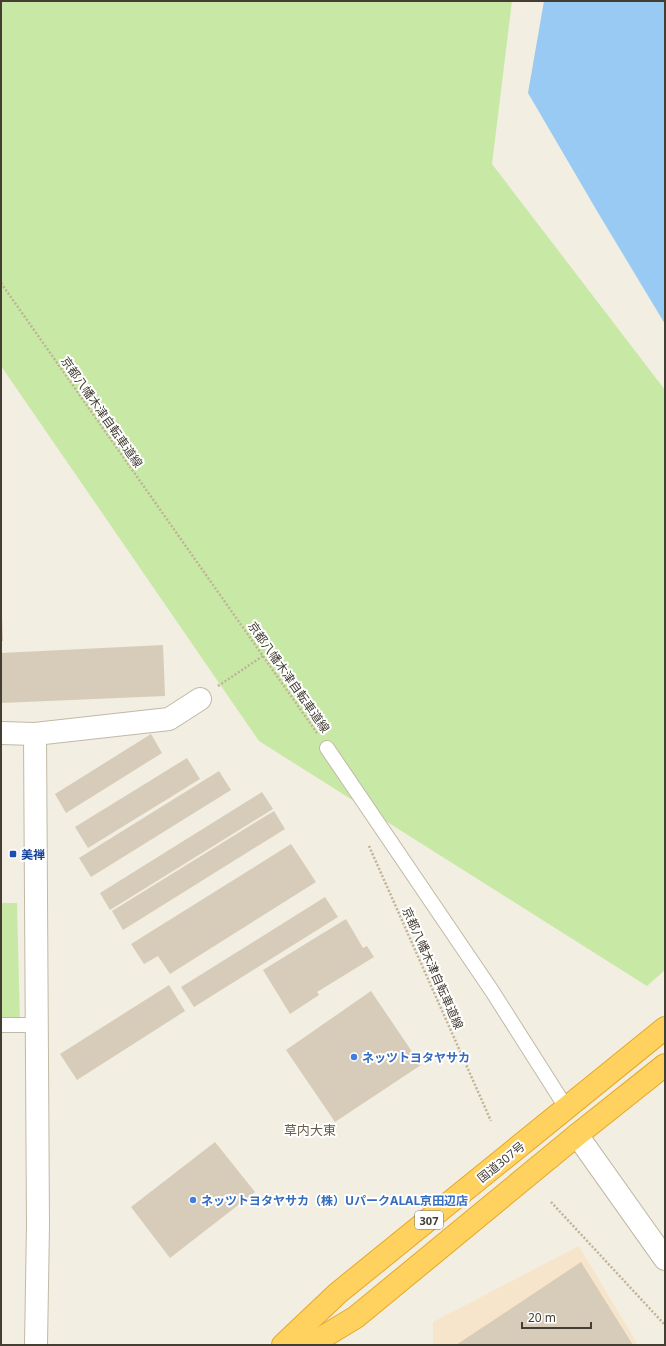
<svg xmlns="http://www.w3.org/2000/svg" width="666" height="1346" font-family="'Noto Sans','Noto Sans JP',sans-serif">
  <rect width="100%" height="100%" fill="#f2eee1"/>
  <!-- commercial -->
  <path fill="#f6e5ca" d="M579,1246L638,1345H433V1322Z"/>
  <!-- green -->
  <g fill="#c8e9a6">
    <path d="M1,1H512L492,164L665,390V970L647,986L259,741L1,366Z"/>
    <path d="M1,903H17L20,1024L1,1023Z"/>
  </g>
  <!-- water -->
  <path fill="#98caf4" d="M544,1H665V324L597,211L528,93Z"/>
  <!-- building -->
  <g fill="#d7ccb9">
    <path d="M1,615H2L3,641H1Z"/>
    <path d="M163,645L165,696L1,703V653Z"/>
    <path d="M151,734L162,753L66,813L55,794Z"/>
    <path d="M187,758L200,779L88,848L75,827Z"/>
    <path d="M219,771L231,790L91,877L79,858Z"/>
    <path d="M262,792L273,809L110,910L100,893Z"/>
    <path d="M274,811L285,829L123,930L112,911Z"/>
    <path d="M291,844L316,882L170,974L158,956L144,964L131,944Z"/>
    <path d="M325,897L338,917L194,1007L181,987Z"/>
    <path d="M346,919L363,948L367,946L374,957L317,992L319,995L290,1014L263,970Z"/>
    <path d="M169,985L185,1011L77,1080L60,1054Z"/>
    <path d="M371,991L421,1065L335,1122L286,1050Z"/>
    <path d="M215,1142L255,1192L170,1258L131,1207Z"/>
    <path d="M581,1262L633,1345H456Z"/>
  </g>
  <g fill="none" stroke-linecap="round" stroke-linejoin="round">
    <!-- lane casing -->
    <g stroke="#c0b9a6" stroke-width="16">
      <g id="lane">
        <path d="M327,748L492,991L567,1109"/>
        <path d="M1,1025H37"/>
      </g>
    </g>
    <!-- street casing -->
    <g stroke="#c0b9a6" stroke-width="24">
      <g id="street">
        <path d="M1,733L35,734L169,719L200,699"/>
        <path d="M35,734L38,1225L36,1345"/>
        <path d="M577,1135L665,1259"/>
      </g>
    </g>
    <!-- highway casing -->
    <g stroke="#e6a827" stroke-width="24">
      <g id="highway">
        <path d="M283,1345L338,1293L665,1028"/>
        <path d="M310,1345L356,1317L577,1135L665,1065"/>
      </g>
    </g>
    <!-- path -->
    <g stroke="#c0b294" stroke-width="2.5" stroke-dasharray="2 2" stroke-linecap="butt">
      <path d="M1,283L317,733"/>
      <path d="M218,686L263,656"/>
      <path d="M369,846L491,1121"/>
      <path d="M551,1202L665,1325"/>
    </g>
    <!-- lane -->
    <use href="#lane" stroke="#fff" stroke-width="14"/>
    <!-- street -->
    <use href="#street" stroke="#fff" stroke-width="22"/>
    <!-- highway -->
    <use href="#highway" stroke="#ffd15f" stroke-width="22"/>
  </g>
  <!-- markers -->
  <rect fill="#1a4fb4" stroke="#fff" stroke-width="1.5" x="9" y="850" width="8" height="8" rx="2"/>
  <g fill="#3f7fe0" stroke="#fff" stroke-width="1.5">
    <circle cx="354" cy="1057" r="4"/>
    <circle cx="193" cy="1200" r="4"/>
  </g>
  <g text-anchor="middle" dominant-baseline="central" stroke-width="4" stroke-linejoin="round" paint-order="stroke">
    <!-- shield labels -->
    <rect fill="#fff" stroke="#7b7770" stroke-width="1" x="415" y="1211" width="28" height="18" rx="3"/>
    <g font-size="11" font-weight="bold" fill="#433d32">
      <text x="429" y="1220">307</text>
    </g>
    <!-- street labels -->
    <g font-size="12" fill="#433d32" stroke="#fff">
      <text transform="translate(102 412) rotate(55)">京都八幡木津自転車道線</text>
      <text transform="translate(289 677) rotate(55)">京都八幡木津自転車道線</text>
      <text transform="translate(433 968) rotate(66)">京都八幡木津自転車道線</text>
      <text transform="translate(501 1162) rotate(-39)">国道307号</text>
    </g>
    <!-- transit labels -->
    <g font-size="12" font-weight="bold" fill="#164399" stroke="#fff" text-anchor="start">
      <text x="21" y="854">美禅</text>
    </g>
    <!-- shop labels -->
    <g font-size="12" font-weight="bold" fill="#366cbe" stroke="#fff" text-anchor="start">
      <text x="362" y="1057">ネッツトヨタヤサカ</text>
      <text x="201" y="1200">ネッツトヨタヤサカ（株）UパークALAL京田辺店</text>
    </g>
    <!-- neighbourhood labels -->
    <g font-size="13" fill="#675c48" stroke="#fff">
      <text x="310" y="1130">草内大東</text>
    </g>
  </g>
  <!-- border -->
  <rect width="666" height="1346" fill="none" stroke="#433d32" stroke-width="4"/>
  <!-- scale -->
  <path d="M522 1322v6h69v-6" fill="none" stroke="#433d32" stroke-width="2"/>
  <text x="528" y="1322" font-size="12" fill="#433d32" stroke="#ffffff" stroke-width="3" paint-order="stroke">20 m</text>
</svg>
